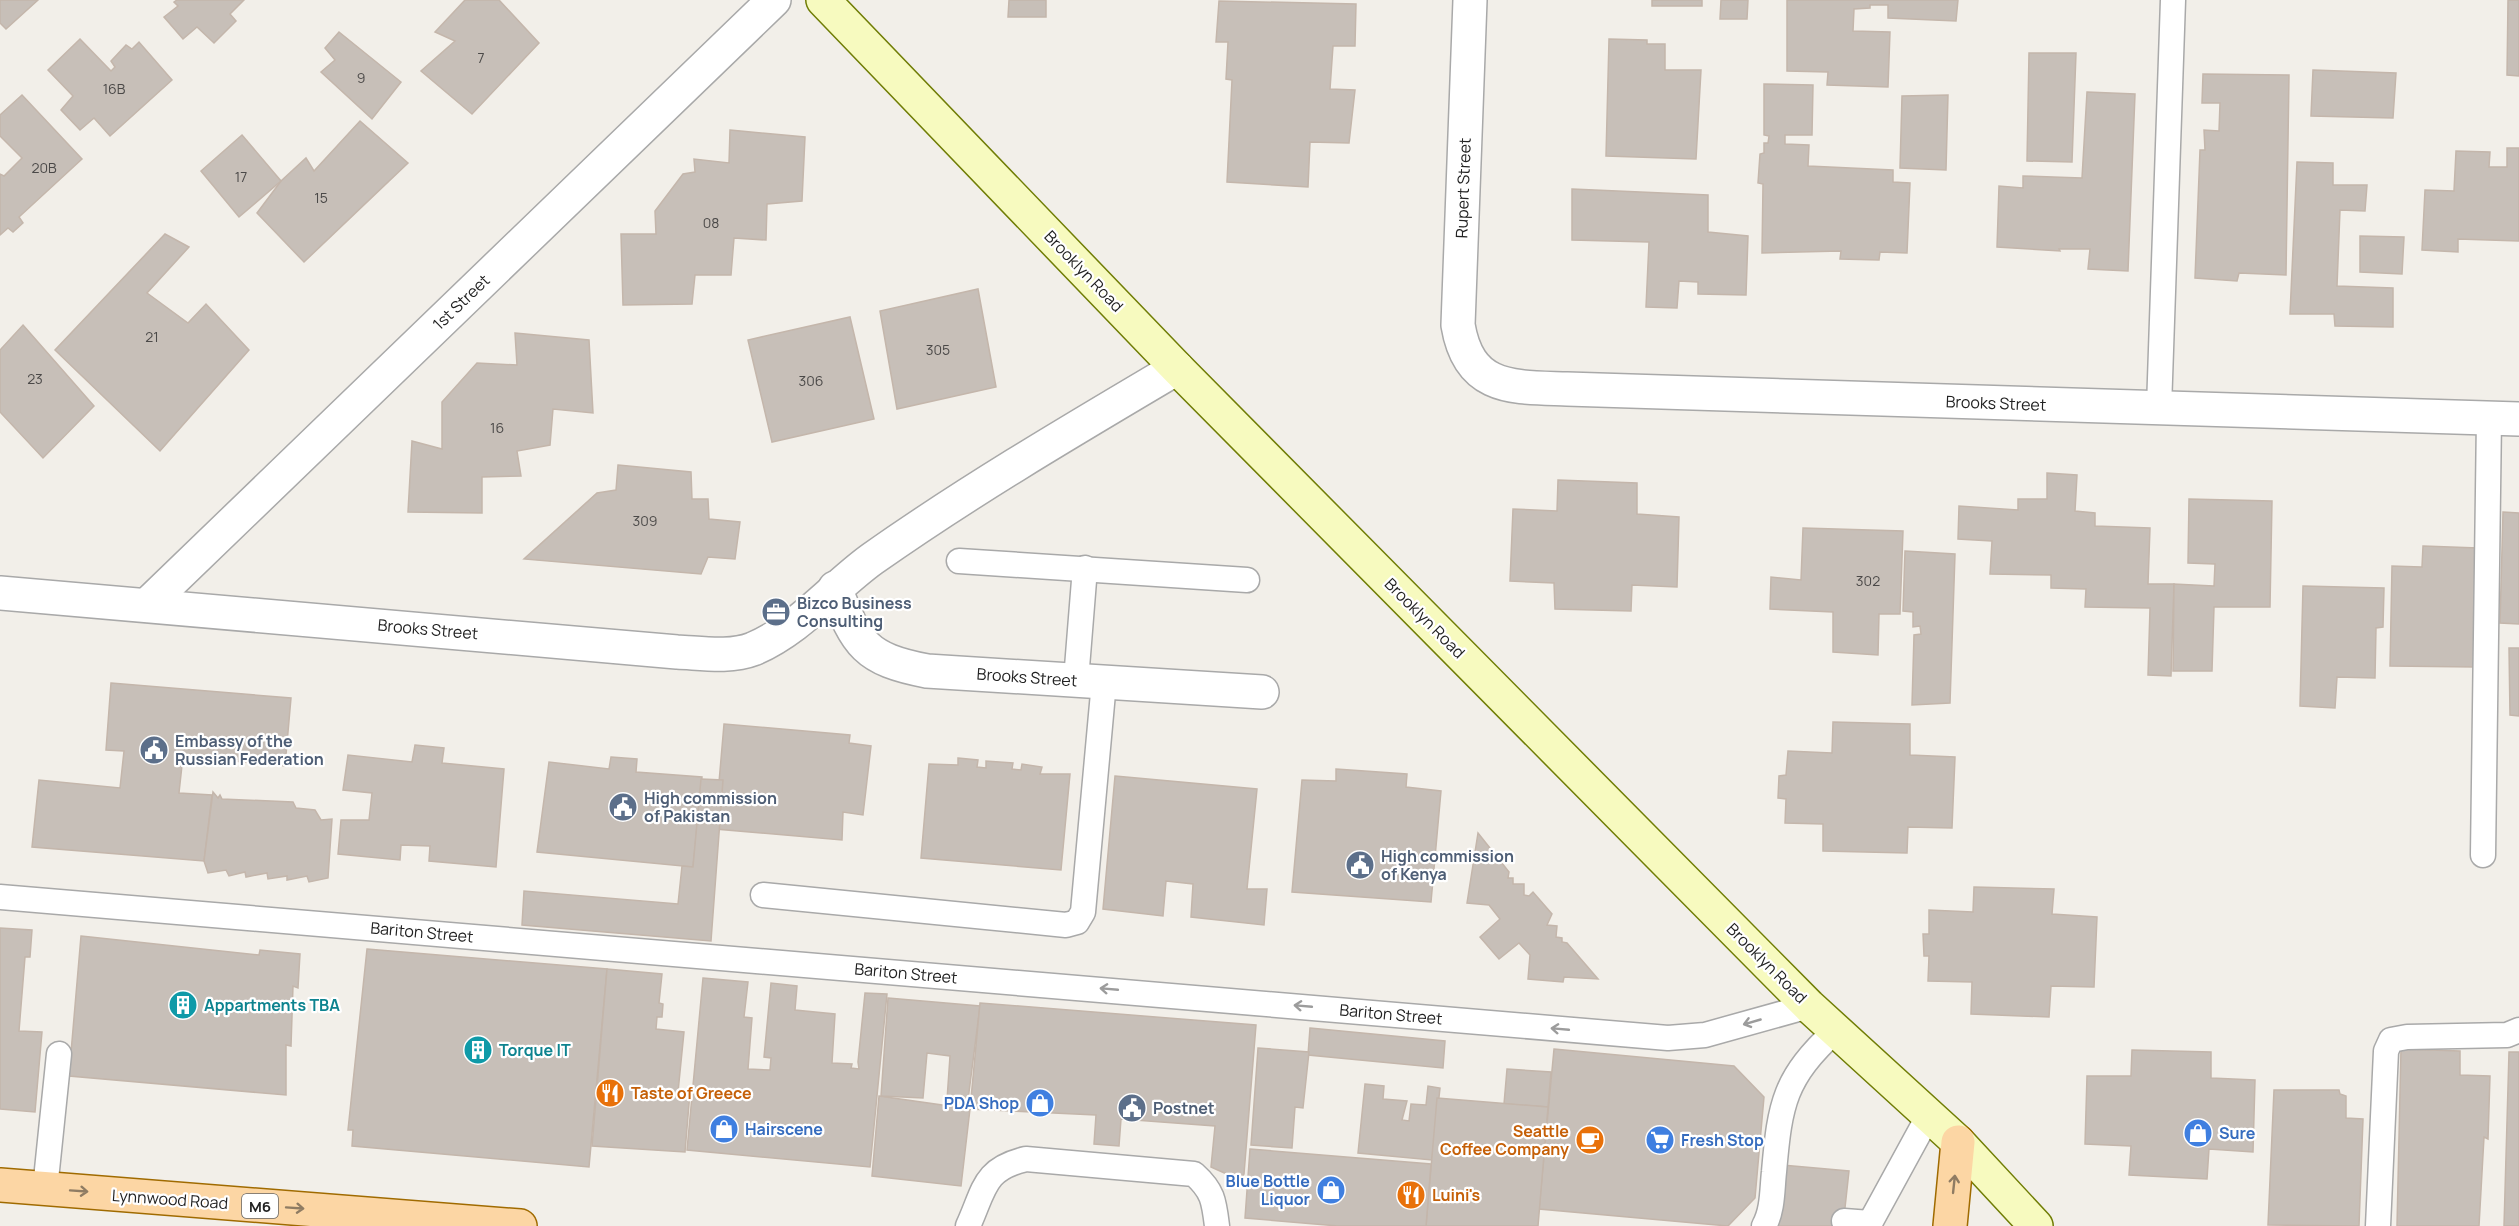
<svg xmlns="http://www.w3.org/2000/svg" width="2519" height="1226" font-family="Manrope,sans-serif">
  <rect width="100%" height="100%" fill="#f2efe9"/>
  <!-- building -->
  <g fill="#c7bfb8" stroke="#c4b6ab" stroke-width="1.5">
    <path d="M0,0H38L6,29L0,23Z"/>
    <path d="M177,0H244L230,14L236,21L214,43L197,27L183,39L164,17L178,6L174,2Z"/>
    <path d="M465,0H499L539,43L472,114L421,71L455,41L435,32Z"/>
    <path d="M1009,0H1046V17H1008Z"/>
    <rect x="1652" y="0" width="50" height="6"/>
    <path d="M1721,0H1748L1747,19H1720Z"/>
    <path d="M1787,0H1958L1956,21L1888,18V5H1870V8L1854,9L1853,31L1890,32L1888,87L1827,85L1828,72L1787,71Z"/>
    <path d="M2508,0H2519V76L2507,75Z"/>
    <path d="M1219,1L1356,4L1355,46H1333L1330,89L1355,90L1349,143L1310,142L1308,187L1227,182L1232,80L1226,79L1228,42H1216Z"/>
    <path d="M339,32L401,82L372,119L321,72L335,60L325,48Z"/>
    <path d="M80,39L111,71L115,67L111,61L126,45L132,49L139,42L172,80L110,136L94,118L80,130L61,110L73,96L48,70Z"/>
    <path d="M1609,39L1647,40V44H1665V70H1701L1696,159L1606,156Z"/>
    <path d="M2029,53H2076L2072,162L2027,161Z"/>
    <path d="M2313,70L2396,73L2393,118L2311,116Z"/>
    <path d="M2203,74L2289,75L2286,275L2239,273L2237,281L2195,278L2200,150H2205L2204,130L2219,131L2220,103H2202Z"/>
    <path d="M1764,84L1813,85L1812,135H1785V144L1809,145L1808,166L1893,170V182L1910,183L1907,253L1880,252L1879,260L1840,259L1841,251L1762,253L1763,184L1758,183L1760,154L1764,153V143H1768L1769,136L1764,135Z"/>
    <path d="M2087,92L2135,94L2128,271L2088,269L2090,249H2059L2060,251L1997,247L1999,186L2023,188V176L2082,178Z"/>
    <path d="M22,95L82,159L19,217L23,223L13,232L8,228L0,235V174L4,176L22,158L0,136V115Z"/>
    <path d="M1948,95L1946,170L1900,168L1902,96Z"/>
    <path d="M360,121L408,163L304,262L257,213L281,181L306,158L314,171Z"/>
    <path d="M730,130L805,137L802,201L767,204L766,240L734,238L731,275H695L692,304L623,305L621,234H656L655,211L683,174L695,172L694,159L729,163Z"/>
    <path d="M242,135L281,181L239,217L201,171Z"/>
    <path d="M2507,148H2519V241L2458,239V252L2422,250L2425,190L2454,191L2456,151L2490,152L2489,167H2507Z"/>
    <path d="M2297,162L2333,163V185H2367L2365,211L2340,210L2337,286L2393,288V327L2335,326L2334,314H2290Z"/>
    <path d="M1572,189L1708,195V232L1748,236L1746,295L1698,294V282L1679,281L1677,308L1646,307L1649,242L1572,240Z"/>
    <path d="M165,234L189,247L147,293L188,323L206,304L249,350L160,451L55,350Z"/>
    <path d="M2360,236L2404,237L2402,274L2360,272Z"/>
    <path d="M978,289L996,387L897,409L880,311Z"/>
    <path d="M850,317L874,419L772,442L748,340Z"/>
    <path d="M23,325L94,406L43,458L0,412V350Z"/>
    <path d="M515,333L589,340L593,413L553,409L550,445L517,451L521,476L482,477V513L408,512L412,441L442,449V402L477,363L517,365Z"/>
    <path d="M618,465L691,472L692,499H708L709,519L740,522L735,559L708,557L701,574L524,559L597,493L616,490Z"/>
    <path d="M2047,473L2077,475L2075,511L2095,513V526L2150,528L2148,584H2174L2171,676L2148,675L2150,608L2085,607L2086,589L2051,588V575L1990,574L1992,541L1958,539L1959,506L2018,510V499H2047Z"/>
    <path d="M1558,480L1637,483V514L1679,517L1677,587L1632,585L1631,611L1555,609L1554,583L1510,581L1513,509L1557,511Z"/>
    <path d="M2189,499L2272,501L2270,607H2214L2212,671H2173L2174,584L2214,586L2215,564L2188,563Z"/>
    <path d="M2503,512L2519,513V624L2500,623Z"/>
    <path d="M1803,528L1903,531L1900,614H1879L1878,655L1833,652V612L1770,609L1771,577L1801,580Z"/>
    <path d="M2423,546L2478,548L2475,667L2390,666L2392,566L2422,567Z"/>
    <path d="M1905,551L1955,554L1950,703L1912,705L1914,635L1921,634L1920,626L1913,627V612L1903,611Z"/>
    <path d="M2303,586L2384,588L2383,627L2376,628L2375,678L2337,677L2335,708L2300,706Z"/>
    <path d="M2509,648H2519V716L2510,715Z"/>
    <path d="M111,683L291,698L285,766L183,756L179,793L212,795L204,861L32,847L39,780L120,788L124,751L106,750Z"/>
    <path d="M1833,722L1910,724V755L1955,757L1952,828L1908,827L1907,853L1823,851V824L1785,823L1786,799L1778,798L1779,776L1786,775L1788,751L1832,753Z"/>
    <path d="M724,724L850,735L849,743L871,746L863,815L843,812L842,840L715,829Z"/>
    <path d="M415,745L444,748L442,763L504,769L496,867L429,861L430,846L401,845L400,860L338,854L341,820H369L372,793L343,790L348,755L412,762Z"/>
    <path d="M611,757L637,759L636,772L702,777L693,867L537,852L549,762L609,769Z"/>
    <path d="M958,758L978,760L977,767L986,768V761L1013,763L1012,769L1021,770L1022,764L1042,767L1040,774H1070L1061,870L921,858L929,764L958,765Z"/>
    <path d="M1336,769L1407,774L1406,787L1441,791L1431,902L1292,892L1302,780L1336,781Z"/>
    <path d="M1115,776L1257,789L1247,889H1267L1264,925L1191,917L1193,884L1166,881L1163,916L1103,909Z"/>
    <path d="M701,779L723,780L711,941L522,925L524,891L678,904L682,866L693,867Z"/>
    <path d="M213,792L218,798L220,795L222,799L293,802L296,808L315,810L321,820L332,819L328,878L309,882L307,876L287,880V876L268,879L267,873L246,877L245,872L229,876L226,870L208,873L204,861Z"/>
    <path d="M1478,833L1509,872L1508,878H1513V884H1524V895L1529,896L1533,892L1552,914L1547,925L1557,926L1556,937L1562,938V942L1567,943L1598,979L1564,977L1563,982L1528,979L1530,955L1519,943L1499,959L1480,937L1500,919L1489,905L1467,903Z"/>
    <path d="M1974,887L2054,889L2052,914L2097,917L2094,987L2051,986L2049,1017L1971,1014L1972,982L1928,981L1929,956H1924L1923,934H1929V910L1973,912Z"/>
    <path d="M0,928L32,930L30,957H25L19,1031L42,1032L35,1112L0,1109Z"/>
    <path d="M81,936L259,955L260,950L300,954L298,988L293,986L291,1046L286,1045V1095L69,1076Z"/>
    <path d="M367,949L607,969L589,1167L352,1146L353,1130H348Z"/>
    <path d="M607,969L662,974L659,1003L663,1004L662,1017H657L656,1029L684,1032L678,1092H690L685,1152L592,1146Z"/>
    <path d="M703,978L748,982L744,1017L752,1018L748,1069L770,1070L771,1058L764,1057L771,983L797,986L795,1010L835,1014L832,1063L852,1064L851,1068L859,1069L858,1062L865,993L887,994L870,1167L687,1150Z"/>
    <path d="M888,998L980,1006L968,1100H947L950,1056L927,1053L923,1098L881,1096Z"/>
    <path d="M980,1003L1256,1025L1244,1174L1240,1180L1211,1167L1215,1126L1121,1119L1119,1146L1094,1144L1096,1115L970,1109Z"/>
    <path d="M1310,1028L1445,1041L1443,1068L1308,1055Z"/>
    <path d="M1258,1048L1309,1052L1303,1108L1295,1107L1292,1148L1251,1145Z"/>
    <path d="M1554,1049L1734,1066L1764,1097L1755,1198L1728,1226L1539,1209Z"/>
    <path d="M2401,1049L2460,1051V1075L2490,1076L2488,1139L2484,1137L2479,1226H2397Z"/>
    <path d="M2132,1050L2211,1052V1078L2255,1080L2253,1152L2209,1149L2207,1179L2129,1175L2131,1146L2085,1144L2087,1076H2131Z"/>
    <path d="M2509,1052H2519V1226H2504Z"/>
    <path d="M1507,1069L1551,1072L1548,1107L1504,1104Z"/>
    <path d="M1365,1084L1384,1086L1383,1099L1407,1101L1402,1120L1409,1121L1411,1104L1426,1105L1428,1086L1440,1088L1432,1160L1358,1153Z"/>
    <path d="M2274,1090H2339L2340,1094L2346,1096V1118L2363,1119L2359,1226L2268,1225Z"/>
    <path d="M879,1096L970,1109L961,1186L872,1176Z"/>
    <path d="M1437,1098L1548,1107L1538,1226H1426Z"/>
    <path d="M1250,1149L1431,1164L1426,1226H1338L1245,1218Z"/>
    <path d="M1782,1165L1849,1171L1843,1226H1777Z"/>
  </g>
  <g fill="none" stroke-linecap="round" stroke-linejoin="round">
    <!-- service casing -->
    <g stroke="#a9a9a9" stroke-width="27">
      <g id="service">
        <path d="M2159,408L2173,0"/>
        <path d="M959,561L1247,580"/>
        <path d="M1076,680L1085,568"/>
        <path d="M2483,855L2489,418"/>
        <path d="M763,895L1066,925L1077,922L1083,912L1104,682"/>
        <path d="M0,897L1668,1038L1705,1035L1809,1006"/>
        <path d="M45,1189L59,1054"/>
        <path d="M1844,1221L1870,1223L1929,1115"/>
        <path d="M968,1226C985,1189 983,1169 1026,1159L1194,1174C1213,1191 1214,1201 1217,1226"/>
        <path d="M1764,1226C1773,1210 1772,1190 1774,1172C1780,1103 1784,1078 1836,1030"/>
        <path d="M2378,1226L2386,1051L2391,1040L2407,1037L2507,1035L2519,1030"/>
      </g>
    </g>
    <!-- minor casing -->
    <g stroke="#a9a9a9" stroke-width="36">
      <g id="minor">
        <path d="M1470,0L1458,325C1469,391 1513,387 1567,389L2519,419"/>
        <path d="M835,588C857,645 865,659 927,671L1262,692"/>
        <path d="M0,593L677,652C701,653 730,658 753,649C800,629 832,588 872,559C970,490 1074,429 1177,368"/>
        <path d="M147,605L774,0"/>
      </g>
    </g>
    <!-- secondary casing -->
    <g stroke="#707d05" stroke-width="36">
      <path id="secondary" d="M823,0L1177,368L1809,1006L1958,1142L2036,1226"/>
    </g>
    <!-- primary casing -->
    <g stroke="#a06b00" stroke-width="36">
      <g id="primary">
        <path d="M0,1185L520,1226"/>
        <path d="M1950,1226L1958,1142"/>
      </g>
    </g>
    <!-- service -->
    <use href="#service" stroke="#fff" stroke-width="24"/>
    <!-- minor -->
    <use href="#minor" stroke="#fff" stroke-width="33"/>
    <!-- secondary -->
    <use href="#secondary" stroke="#f7fabf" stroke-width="33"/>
    <!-- primary -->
    <use href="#primary" stroke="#fcd6a4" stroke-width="33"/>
  </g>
  <!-- one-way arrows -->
  <defs><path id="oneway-shaft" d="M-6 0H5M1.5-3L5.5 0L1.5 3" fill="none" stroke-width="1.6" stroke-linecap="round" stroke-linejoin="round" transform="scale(1.5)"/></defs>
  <g stroke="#9c9c9c">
    <use href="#oneway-shaft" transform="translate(1109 989) rotate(-175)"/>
    <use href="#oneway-shaft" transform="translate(1303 1006) rotate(-175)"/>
    <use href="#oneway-shaft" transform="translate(1752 1022) rotate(164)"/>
    <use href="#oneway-shaft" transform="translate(1560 1029) rotate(-175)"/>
  </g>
  <g stroke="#8f7c63">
    <use href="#oneway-shaft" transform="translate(1954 1184) rotate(-84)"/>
    <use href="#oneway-shaft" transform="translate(79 1191) rotate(4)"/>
    <use href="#oneway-shaft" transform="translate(295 1208) rotate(4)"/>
  </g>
  <!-- icons -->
  <defs>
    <g id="office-disc" transform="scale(1.5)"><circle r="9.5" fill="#5c6f8a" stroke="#fff"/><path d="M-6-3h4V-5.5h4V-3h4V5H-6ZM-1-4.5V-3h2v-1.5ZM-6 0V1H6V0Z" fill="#fff"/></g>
    <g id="civic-disc" transform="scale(1.5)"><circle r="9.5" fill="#5c6f8a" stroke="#fff"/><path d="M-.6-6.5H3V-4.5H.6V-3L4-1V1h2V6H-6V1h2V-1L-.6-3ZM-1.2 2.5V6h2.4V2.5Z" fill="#fff"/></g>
    <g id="building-disc" transform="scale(1.5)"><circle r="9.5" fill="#0f9aa8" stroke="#fff"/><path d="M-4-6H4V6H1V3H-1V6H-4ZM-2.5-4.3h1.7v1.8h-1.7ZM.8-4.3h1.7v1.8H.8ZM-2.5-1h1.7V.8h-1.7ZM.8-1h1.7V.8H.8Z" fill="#fff"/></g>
    <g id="restaurant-disc" transform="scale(1.5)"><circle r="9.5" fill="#e8710a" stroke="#fff"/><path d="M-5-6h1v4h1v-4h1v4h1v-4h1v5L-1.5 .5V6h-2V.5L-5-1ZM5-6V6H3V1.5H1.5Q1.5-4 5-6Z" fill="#fff"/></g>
    <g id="shop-disc" transform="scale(1.5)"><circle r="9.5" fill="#3f7fe0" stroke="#fff"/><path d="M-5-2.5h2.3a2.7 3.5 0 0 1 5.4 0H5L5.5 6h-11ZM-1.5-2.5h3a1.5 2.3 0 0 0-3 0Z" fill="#fff"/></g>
    <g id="cafe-disc" transform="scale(1.5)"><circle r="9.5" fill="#e8710a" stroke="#fff"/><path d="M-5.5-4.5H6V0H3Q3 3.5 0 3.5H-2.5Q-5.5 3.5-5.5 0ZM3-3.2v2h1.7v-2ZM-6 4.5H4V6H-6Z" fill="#fff"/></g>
    <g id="supermarket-disc" transform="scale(1.5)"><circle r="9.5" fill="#3f7fe0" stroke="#fff"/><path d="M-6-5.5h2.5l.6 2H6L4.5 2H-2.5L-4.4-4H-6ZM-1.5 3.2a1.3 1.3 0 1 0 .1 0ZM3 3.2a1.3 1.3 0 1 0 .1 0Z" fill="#fff"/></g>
  </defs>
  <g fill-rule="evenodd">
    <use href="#office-disc" x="776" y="612"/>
    <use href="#civic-disc" x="154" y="750"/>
    <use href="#civic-disc" x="623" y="807"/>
    <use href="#civic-disc" x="1360" y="865"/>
    <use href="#building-disc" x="183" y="1005"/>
    <use href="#building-disc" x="478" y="1050"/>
    <use href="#restaurant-disc" x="610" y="1093"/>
    <use href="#shop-disc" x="1040" y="1103"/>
    <use href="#civic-disc" x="1132" y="1108"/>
    <use href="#shop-disc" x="724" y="1129"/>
    <use href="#shop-disc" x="2198" y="1133"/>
    <use href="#cafe-disc" x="1590" y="1140"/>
    <use href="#supermarket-disc" x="1660" y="1140"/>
    <use href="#shop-disc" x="1331" y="1190"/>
    <use href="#restaurant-disc" x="1411" y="1195"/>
  </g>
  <g text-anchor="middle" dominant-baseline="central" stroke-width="4.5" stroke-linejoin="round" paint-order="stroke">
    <!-- number labels -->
    <g font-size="14" fill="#4b4948">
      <text x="481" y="57">7</text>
      <text x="361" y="77">9</text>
      <text x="114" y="88">16B</text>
      <text x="44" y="167">20B</text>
      <text x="241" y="176">17</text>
      <text x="321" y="197">15</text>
      <text x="711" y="222">08</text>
      <text x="152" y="336">21</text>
      <text x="938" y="349">305</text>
      <text x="35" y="378">23</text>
      <text x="811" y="380">306</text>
      <text x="497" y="427">16</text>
      <text x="645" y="520">309</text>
      <text x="1868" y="580">302</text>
    </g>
    <!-- shield labels -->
    <rect fill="#fff" stroke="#646464" stroke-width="1.5" x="242" y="1194" width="36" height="24" rx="4.5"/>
    <g font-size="15" font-weight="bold" fill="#222">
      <text x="260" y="1206">M6</text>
    </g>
    <!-- street labels -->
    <g font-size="16" fill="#222" stroke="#fff">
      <text transform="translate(1463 188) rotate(-88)">Rupert Street</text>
      <text transform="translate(1084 271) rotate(46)">Brooklyn Road</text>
      <text transform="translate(461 302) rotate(-44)">1st Street</text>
      <text transform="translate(1996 403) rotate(2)">Brooks Street</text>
      <text transform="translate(1425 618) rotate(45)">Brooklyn Road</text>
      <text transform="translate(428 629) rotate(5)">Brooks Street</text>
      <text transform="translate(1027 677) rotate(4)">Brooks Street</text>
      <text transform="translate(422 932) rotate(5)">Bariton Street</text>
      <text transform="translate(1767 963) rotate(45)">Brooklyn Road</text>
      <text transform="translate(906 973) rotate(5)">Bariton Street</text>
      <text transform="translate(1391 1014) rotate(5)">Bariton Street</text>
      <text transform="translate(170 1199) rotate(4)">Lynnwood Road</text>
    </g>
    <!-- service labels -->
    <g font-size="16" font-weight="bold" fill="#4e5e75" stroke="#fff" text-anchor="start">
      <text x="797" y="603">Bizco Business<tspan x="797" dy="18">Consulting</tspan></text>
      <text x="175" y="741">Embassy of the<tspan x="175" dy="18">Russian Federation</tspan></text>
      <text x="644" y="798">High commission<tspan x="644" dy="18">of Pakistan</tspan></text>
      <text x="1381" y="856">High commission<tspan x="1381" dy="18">of Kenya</tspan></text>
      <text x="1153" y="1108">Postnet</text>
    </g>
    <!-- culture labels -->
    <g font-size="16" font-weight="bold" fill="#0d838f" stroke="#fff" text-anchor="start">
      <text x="204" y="1005">Appartments TBA</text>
      <text x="499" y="1050">Torque IT</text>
    </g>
    <!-- food labels -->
    <g font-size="16" font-weight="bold" fill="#c56008" stroke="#fff" text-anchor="start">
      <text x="631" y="1093">Taste of Greece</text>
      <text x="1569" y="1131" text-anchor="end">Seattle<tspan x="1569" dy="18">Coffee Company</tspan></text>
      <text x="1432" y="1195">Luini's</text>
    </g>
    <!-- shop labels -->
    <g font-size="16" font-weight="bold" fill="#366cbe" stroke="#fff" text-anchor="start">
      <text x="1019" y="1103" text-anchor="end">PDA Shop</text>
      <text x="745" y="1129">Hairscene</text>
      <text x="2219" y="1133">Sure</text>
      <text x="1681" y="1140">Fresh Stop</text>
      <text x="1310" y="1181" text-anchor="end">Blue Bottle<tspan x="1310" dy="18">Liquor</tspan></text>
    </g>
  </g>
</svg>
